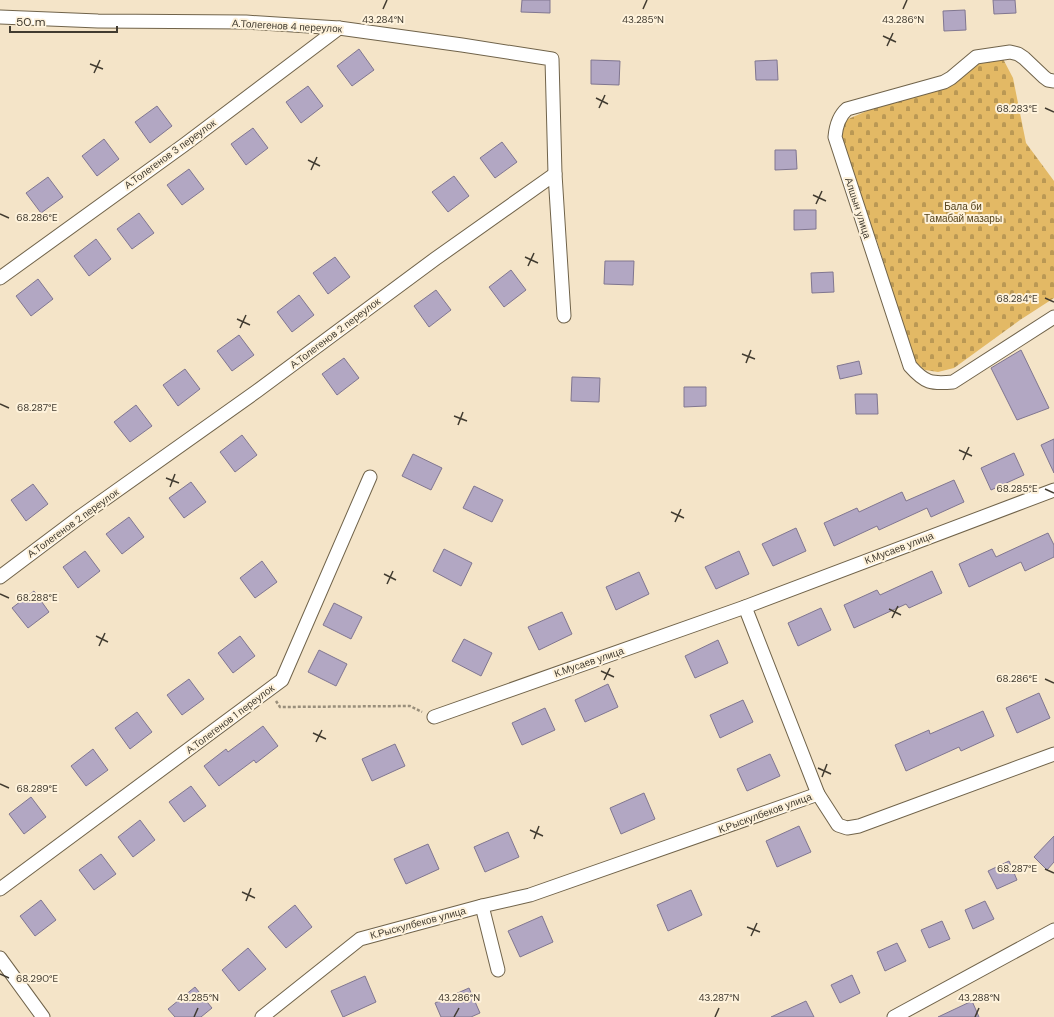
<svg xmlns="http://www.w3.org/2000/svg" width="1054" height="1017" font-family="'DM Sans',sans-serif">
  <defs>
    <pattern id="cemetery-stones" width="16" height="16" patternUnits="userSpaceOnUse"><rect width="16" height="16" fill="#e3b965"/><path d="M2 7V4a2 2 0 0 1 4 0v3zM10 15v-3a2 2 0 0 1 4 0v3z" fill="#ba9854"/></pattern>
  </defs>
  <rect width="100%" height="100%" fill="#f4e4c8"/>
  <!-- cemetery -->
  <path fill="url(#cemetery-stones)" d="M1001,55L1013,78L1026,143L1054,181V298L1020,320L954,368L938,372L925,370L914,361L877,241L850,181L837,133L848,119L874,108L976,61Z"/>
  <!-- building -->
  <g fill="#b2a7c3" stroke="#807690">
    <path d="M522,0H550V13L521,12Z"/>
    <path d="M993,0H1015L1016,13L994,14Z"/>
    <path d="M965,10L966,30L944,31L943,11Z"/>
    <path d="M359,49L374,70L352,86L337,66Z"/>
    <path d="M591,60L620,61L619,85L591,84Z"/>
    <path d="M777,60L778,80H756L755,61Z"/>
    <path d="M308,86L323,106L301,123L286,102Z"/>
    <path d="M157,106L172,126L150,143L135,122Z"/>
    <path d="M253,128L268,148L246,165L231,144Z"/>
    <path d="M104,139L119,159L97,176L82,156Z"/>
    <path d="M502,142L517,162L495,178L480,158Z"/>
    <path d="M775,150H796L797,169L775,170Z"/>
    <path d="M189,169L204,189L182,205L167,185Z"/>
    <path d="M454,176L469,196L448,212L432,192Z"/>
    <path d="M48,177L63,197L41,213L26,193Z"/>
    <path d="M794,210H816V229L794,230Z"/>
    <path d="M139,213L154,233L132,249L117,229Z"/>
    <path d="M96,239L111,259L89,276L74,256Z"/>
    <path d="M335,257L350,277L328,294L313,273Z"/>
    <path d="M605,261H634L633,285L604,284Z"/>
    <path d="M511,270L526,290L504,307L489,287Z"/>
    <path d="M833,272L834,292L812,293L811,273Z"/>
    <path d="M38,279L53,299L31,316L16,296Z"/>
    <path d="M436,290L451,310L429,327L414,306Z"/>
    <path d="M299,295L314,315L292,332L277,312Z"/>
    <path d="M239,335L254,355L232,371L217,351Z"/>
    <path d="M1021,350L1049,408L1017,420L991,368Z"/>
    <path d="M344,358L359,378L337,395L322,374Z"/>
    <path d="M859,361L862,374L840,379L837,366Z"/>
    <path d="M185,369L200,389L178,406L163,385Z"/>
    <path d="M572,377L600,378L599,402L571,401Z"/>
    <path d="M684,387H706V406L684,407Z"/>
    <path d="M855,394H877L878,414H856Z"/>
    <path d="M136,405L152,426L130,442L114,422Z"/>
    <path d="M242,435L257,455L235,472L220,452Z"/>
    <path d="M1054,439V473L1041,445Z"/>
    <path d="M1014,453L1024,475L991,490L981,468Z"/>
    <path d="M413,454L442,468L431,490L402,476Z"/>
    <path d="M954,480L964,502L931,517L927,508L879,530L877,526L834,546L824,523L857,508L859,512L902,492L906,501Z"/>
    <path d="M191,482L206,502L184,518L169,498Z"/>
    <path d="M33,484L48,504L26,521L11,500Z"/>
    <path d="M474,486L503,500L492,522L463,508Z"/>
    <path d="M129,517L144,537L122,554L106,534Z"/>
    <path d="M796,528L806,551L773,566L762,544Z"/>
    <path d="M1048,533L1054,545V557L1025,571L1021,562L969,587L959,564L992,549L996,557Z"/>
    <path d="M444,549L472,563L461,586L433,571Z"/>
    <path d="M85,551L100,571L78,588L63,567Z"/>
    <path d="M739,551L749,574L716,589L705,567Z"/>
    <path d="M262,561L277,582L255,598L240,578Z"/>
    <path d="M932,571L942,593L909,608L906,604L854,628L844,605L877,590L880,595Z"/>
    <path d="M639,572L649,594L616,610L606,587Z"/>
    <path d="M34,591L49,612L28,628L12,608Z"/>
    <path d="M334,603L362,617L351,639L323,625Z"/>
    <path d="M821,608L831,630L798,646L788,623Z"/>
    <path d="M562,612L572,634L539,650L528,627Z"/>
    <path d="M240,636L255,656L233,673L218,653Z"/>
    <path d="M464,639L492,653L481,676L452,661Z"/>
    <path d="M718,640L728,663L695,678L685,656Z"/>
    <path d="M319,650L347,664L336,686L308,672Z"/>
    <path d="M189,679L204,699L182,715L167,695Z"/>
    <path d="M608,684L618,707L585,722L575,700Z"/>
    <path d="M1039,693L1050,718L1017,733L1006,708Z"/>
    <path d="M743,700L753,722L720,738L710,715Z"/>
    <path d="M545,708L555,730L522,745L512,723Z"/>
    <path d="M983,711L994,736L961,751L959,747L906,771L895,745L929,730L930,734Z"/>
    <path d="M137,712L152,732L130,749L115,728Z"/>
    <path d="M263,726L278,746L256,763L254,760L219,786L204,766L226,749L228,752Z"/>
    <path d="M395,744L405,766L372,781L362,759Z"/>
    <path d="M93,749L108,770L86,786L71,766Z"/>
    <path d="M770,754L780,776L747,791L737,769Z"/>
    <path d="M191,786L206,806L184,822L169,802Z"/>
    <path d="M644,793L655,819L621,834L610,808Z"/>
    <path d="M31,797L46,817L24,834L9,814Z"/>
    <path d="M140,820L155,840L133,857L118,837Z"/>
    <path d="M799,826L811,852L777,867L766,841Z"/>
    <path d="M508,832L519,857L485,872L474,847Z"/>
    <path d="M1054,836V862L1047,870L1034,857Z"/>
    <path d="M428,844L439,869L406,884L394,859Z"/>
    <path d="M101,854L116,874L94,890L79,870Z"/>
    <path d="M1009,861L1017,880L997,889L988,871Z"/>
    <path d="M691,890L702,915L668,931L657,905Z"/>
    <path d="M41,900L56,920L35,936L20,916Z"/>
    <path d="M985,901L994,919L973,929L965,910Z"/>
    <path d="M295,905L312,927L286,948L268,927Z"/>
    <path d="M542,916L553,942L520,957L508,931Z"/>
    <path d="M942,921L950,939L929,948L921,930Z"/>
    <path d="M897,943L906,961L885,971L877,952Z"/>
    <path d="M248,948L266,969L239,991L222,970Z"/>
    <path d="M852,975L860,993L840,1003L831,985Z"/>
    <path d="M365,976L376,1002L343,1017L331,991Z"/>
    <path d="M195,987L212,1008L201,1017H175L168,1009Z"/>
    <path d="M469,988L480,1013L471,1017H441L435,1003Z"/>
    <path d="M806,1001L814,1017H771Z"/>
    <path d="M972,1001L979,1017H938Z"/>
  </g>
  <g fill="none" stroke-linecap="round" stroke-linejoin="round">
    <!-- minor casing -->
    <g stroke="#70634a" stroke-width="15">
      <g id="minor">
        <path d="M0,17L98,21L246,22L339,28L462,45L552,59L555,174"/>
        <path d="M1054,81L1048,80L1044,77L1024,58L1018,54L1010,52L976,57L951,78L944,82L847,109C839,116 836,126 835,137L910,366C925,383 931,384 953,382L1054,317"/>
        <path d="M0,278L184,145L339,28"/>
        <path d="M0,577L81,516L257,391L435,259L555,174L564,316"/>
        <path d="M745,607L818,794"/>
        <path d="M434,717L745,607L1054,490"/>
        <path d="M0,889L282,680L370,477"/>
        <path d="M482,906L498,970"/>
        <path d="M0,958L43,1017"/>
        <path d="M262,1017L360,939L482,906L530,895L818,794L838,825L847,828L859,826L1054,754"/>
        <path d="M894,1017L1054,930"/>
      </g>
    </g>
    <!-- path -->
    <path stroke="#998e7b" stroke-width="2.5" stroke-dasharray="3 2" stroke-linecap="butt" d="M276,701L280,707L410,706L422,712"/>
    <!-- minor -->
    <use href="#minor" stroke="#fff" stroke-width="13"/>
  </g>
  <!-- ticks -->
  <path fill="none" stroke="#413b30" stroke-width="1.5" d="M383,9L387,0M643,9L647,0M903,9L907,0M883,36L896,42M887,46L893,33M90,64L103,69M94,73L100,60M596,98L608,104M599,108L605,95M1045,108L1054,112M308,160L320,166M311,170L317,157M813,195L826,201M816,204L822,191M0,214L9,218M525,257L538,263M528,266L534,253M1045,298L1054,302M237,319L250,325M240,328L246,315M742,354L755,359M746,363L751,350M0,404L9,408M454,416L467,421M458,425L463,412M959,450L972,456M963,460L969,447M166,478L179,483M170,487L175,474M1045,489L1054,493M671,512L684,518M675,522L681,509M384,574L396,580M387,584L393,571M0,594L9,598M889,609L901,615M892,618L898,606M96,636L108,642M99,646L105,633M601,671L614,677M1045,679L1054,683M604,680L610,668M313,733L326,739M316,742L322,730M818,768L831,774M822,777L827,764M0,784L9,788M530,830L543,836M534,839L539,826M1045,869L1054,873M242,892L255,898M246,901L251,888M747,927L760,932M751,936L757,923M0,974L9,978M194,1017L198,1008M454,1017L459,1008M715,1017L719,1008M975,1017L979,1008"/>
  <g text-anchor="middle" dominant-baseline="central" stroke-width="4" stroke-linejoin="round" paint-order="stroke">
    <!-- street labels -->
    <g font-size="10" fill="#413b30" stroke="#fef2db">
      <text transform="translate(287 26) rotate(3)">А.Толегенов 4 переулок</text>
      <text transform="translate(170 154) rotate(-36)">А.Толегенов 3 переулок</text>
      <text transform="translate(858 208) rotate(72)">Алшын улица</text>
      <text transform="translate(335 333) rotate(-37)">А.Толегенов 2 переулок</text>
      <text transform="translate(73 523) rotate(-36)">А.Толегенов 2 переулок</text>
      <text transform="translate(899 548) rotate(-21)">К.Мусаев улица</text>
      <text transform="translate(589 662) rotate(-19)">К.Мусаев улица</text>
      <text transform="translate(230 719) rotate(-37)">А.Толегенов 1 переулок</text>
      <text transform="translate(765 813) rotate(-20)">К.Рыскулбеков улица</text>
      <text transform="translate(418 923) rotate(-15)">К.Рыскулбеков улица</text>
    </g>
    <!-- park labels -->
    <g font-size="10" fill="#544119" stroke="#fef2db">
      <text x="963" y="206">Бала би<tspan x="963" dy="12">Тамабай мазары</tspan></text>
    </g>
  </g>
  <g font-size="10" text-anchor="middle" fill="#413b30" stroke="#fef2db" stroke-width="4" stroke-linejoin="round" paint-order="stroke">
    <text x="383" y="23">43.284°N</text>
    <text x="643" y="23">43.285°N</text>
    <text x="903" y="23">43.286°N</text>
    <text x="1017" y="112">68.283°E</text>
    <text x="37" y="221">68.286°E</text>
    <text x="1017" y="302">68.284°E</text>
    <text x="37" y="411">68.287°E</text>
    <text x="1017" y="492">68.285°E</text>
    <text x="37" y="601">68.288°E</text>
    <text x="1017" y="682">68.286°E</text>
    <text x="37" y="792">68.289°E</text>
    <text x="1017" y="872">68.287°E</text>
    <text x="37" y="982">68.290°E</text>
    <text x="198" y="1001">43.285°N</text>
    <text x="459" y="1001">43.286°N</text>
    <text x="719" y="1001">43.287°N</text>
    <text x="979" y="1001">43.288°N</text>
  </g>
  <!-- scale -->
  <path d="M10 26v6h107v-6" fill="none" stroke="#413b30" stroke-width="2"/>
  <text x="16" y="26" font-size="12" fill="#413b30" stroke="#fef2db" stroke-width="3" paint-order="stroke">50 m</text>
</svg>
